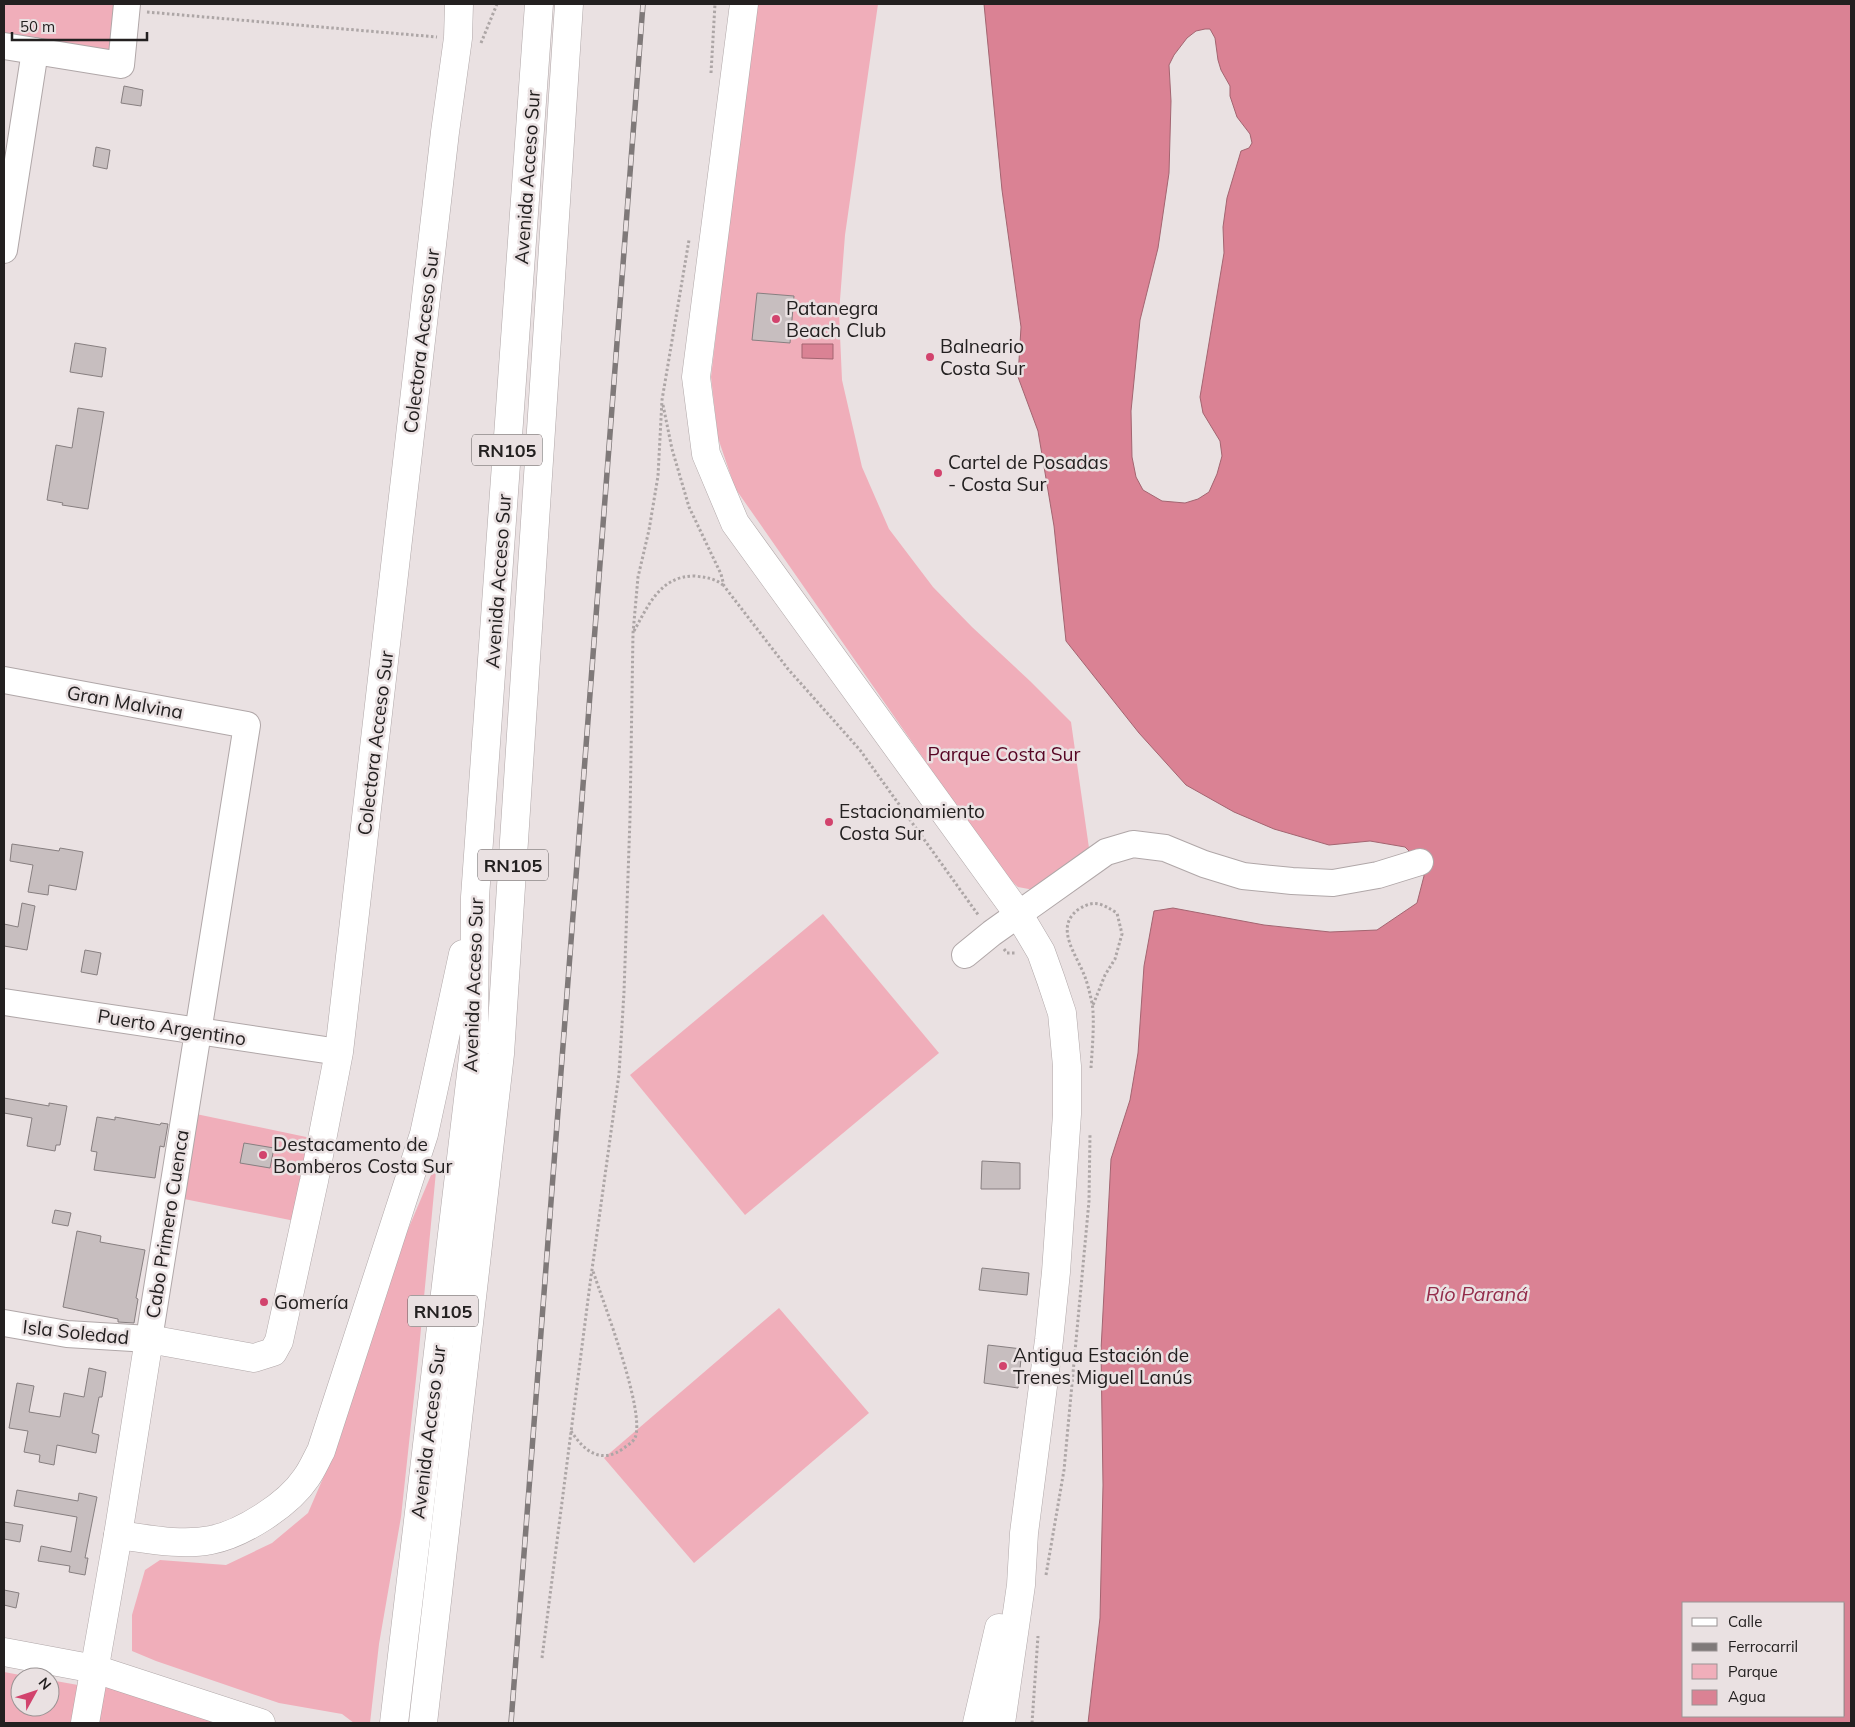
<svg xmlns="http://www.w3.org/2000/svg" width="1855" height="1727" font-family="Mulish,sans-serif">
  <rect width="100%" height="100%" fill="#eae1e2"/>
  <!-- green -->
  <g fill="#f0aeba">
    <path d="M4,4H119L114,55L4,35Z"/>
    <path d="M755,4H878L845,235L839,313L842,380L862,467L889,529L933,587L972,627L1030,681L1071,722L1089,848L1034,890L1018,887L1004,874L735,488L718,438L711,377Z"/>
    <path d="M823,914L939,1053L745,1215L630,1075Z"/>
    <path d="M196,1114L311,1138L295,1221L179,1198Z"/>
    <path d="M437,1161L418,1360L401,1517L379,1644L370,1723H354L342,1714L279,1703L156,1661L132,1651V1615L145,1570L160,1560L226,1565L272,1543L308,1513L340,1439L387,1279Z"/>
    <path d="M779,1308L869,1413L694,1563L604,1458Z"/>
    <path d="M4,1672L31,1677H20V1707H50V1680L78,1685L72,1723H14L4,1722Z"/>
    <path d="M104,1686L230,1723H96Z"/>
  </g>
  <!-- water -->
  <g fill="#da8294" stroke="#a36571" fill-rule="evenodd">
    <path d="M984,4H1851V1723H1088L1100,1618L1103,1485L1101,1350L1111,1159L1130,1100L1138,1053L1144,966L1154,911L1173,908L1264,925L1330,932L1377,930L1417,903L1424,876L1420,862L1405,847L1370,841L1329,845L1274,829L1234,812L1186,785L1139,733L1066,641L1054,526L1038,431L1018,377L1021,327L1002,190ZM1205,29H1210L1215,38L1218,60L1221,70L1230,86V96L1237,117L1250,134L1252,143L1249,148L1241,151L1227,198L1223,227L1224,253L1200,397L1203,413L1220,441L1222,456L1217,474L1209,492L1198,499L1185,503L1162,501L1143,490L1136,477L1132,457L1131,411L1140,320L1158,248L1169,173L1171,101L1169,65L1174,55L1187,38L1196,31ZM1684,1603H1844V1716H1684Z"/>
    <path d="M802,344H833V359L802,358Z"/>
  </g>
  <!-- building -->
  <g fill="#c7bebf" stroke="#877f80">
    <path d="M124,86L143,90L141,106L121,103Z"/>
    <path d="M96,147L110,150L107,169L93,166Z"/>
    <path d="M757,293L794,296L790,343L752,340Z"/>
    <path d="M75,343L106,348L102,377L70,372Z"/>
    <path d="M78,408L104,412L88,509L62,505L63,503L47,500L56,445L72,448Z"/>
    <path d="M12,844L59,851L60,848L83,852L76,890L49,885L48,895L28,892L33,865L10,861Z"/>
    <path d="M22,903L35,906L27,950L4,946V924L18,927Z"/>
    <path d="M85,950L101,953L97,975L81,972Z"/>
    <path d="M4,1098L49,1106V1103L67,1106L60,1145H56L55,1151L27,1146L32,1118L4,1113Z"/>
    <path d="M97,1117L115,1120V1117L160,1125L161,1123L168,1124L164,1147L160,1146L155,1178L94,1170L97,1152L91,1151Z"/>
    <path d="M244,1143L274,1148L270,1168L240,1163Z"/>
    <path d="M982,1161L1020,1163V1189H981Z"/>
    <path d="M55,1210L71,1213L68,1226L52,1223Z"/>
    <path d="M77,1231L101,1236L100,1242L145,1250L136,1298L138,1299L134,1323L118,1322V1319L63,1307Z"/>
    <path d="M982,1268L1029,1273L1027,1295L979,1290Z"/>
    <path d="M988,1345L1022,1349L1018,1388L984,1383Z"/>
    <path d="M89,1368L106,1372L102,1397H99L92,1433L99,1435L96,1453L57,1445L54,1465L39,1462L40,1455L24,1452L28,1431L9,1428L17,1383L34,1386L29,1412L60,1417L64,1393L84,1397Z"/>
    <path d="M17,1490L78,1501L79,1493L97,1497L85,1558H88L85,1575L69,1572L70,1566L38,1561L41,1546L71,1552L77,1517L14,1506Z"/>
    <path d="M4,1522L23,1525L20,1542L4,1539Z"/>
    <path d="M4,1590L19,1593L16,1608L4,1605Z"/>
  </g>
  <g fill="none" stroke-linecap="round" stroke-linejoin="round">
    <!-- minor casing -->
    <g stroke="#b0a7a8" stroke-width="28">
      <g id="minor">
        <path d="M4,46L121,65L127,4"/>
        <path d="M4,250L35,51"/>
        <path d="M4,680L247,725L149,1339L67,1334L4,1323"/>
        <path d="M965,955L992,933L1106,852L1133,844L1165,848L1204,864L1243,876L1292,881L1333,883L1378,875L1420,862"/>
        <path d="M4,1002L339,1052"/>
      </g>
    </g>
    <!-- major casing -->
    <g stroke="#b0a7a8" stroke-width="29">
      <g id="major">
        <path d="M744,4L696,377L706,454L735,523L1019,915L1041,952L1051,980L1062,1013L1067,1066V1114L1056,1272L1049,1340L1024,1533L1021,1585L1001,1723"/>
        <path d="M4,1652L95,1669L261,1723"/>
        <path d="M85,1723L118,1535L149,1339L254,1358L273,1352L279,1341L314,1181L339,1052L445,132L458,38L459,4"/>
        <path d="M977,1723L999,1628"/>
      </g>
    </g>
    <!-- highway casing -->
    <g stroke="#b0a7a8" stroke-width="29">
      <g id="highway">
        <path d="M118,1535C148,1539 181,1546 211,1540C242,1534 288,1505 306,1478C312,1470 316,1460 321,1451L424,1134L463,954"/>
        <path d="M394,1723L474,1049L475,897L539,4"/>
        <path d="M423,1723L500,1054L569,4"/>
      </g>
    </g>
    <!-- path -->
    <g stroke="#ada6a6" stroke-width="3" stroke-dasharray="2.5 2.5" stroke-linecap="butt">
      <path d="M147,12L437,37"/>
      <path d="M481,43L497,4"/>
      <path d="M711,73L715,4"/>
      <path d="M663,405L672,449L689,507L721,574L724,586L788,669L860,750L979,916"/>
      <path d="M634,631C648,606 660,576 694,576C705,577 714,578 723,585"/>
      <path d="M1004,949L1007,953H1015"/>
      <path d="M1091,1068C1092,1051 1095,1019 1092,1003C1090,994 1088,985 1085,977C1077,955 1053,927 1079,909C1095,899 1102,904 1117,913L1122,934L1115,959L1105,975L1093,1005"/>
      <path d="M571,1431C584,1451 601,1465 624,1448C628,1445 633,1442 635,1438C646,1412 603,1302 593,1271"/>
      <path d="M1046,1575L1064,1470L1089,1201L1090,1134"/>
      <path d="M542,1658L590,1284L619,1074L624,992L630,818L633,633L638,577L649,530L658,476L662,400L689,240"/>
      <path d="M1032,1723L1038,1636"/>
    </g>
    <!-- minor -->
    <use href="#minor" stroke="#fff" stroke-width="26"/>
    <!-- major -->
    <use href="#major" stroke="#fff" stroke-width="28"/>
    <!-- highway -->
    <use href="#highway" stroke="#fff" stroke-width="28"/>
    <!-- rail casing -->
    <g stroke="#7f7979" stroke-width="5.5">
      <path id="rail" d="M511,1723L643,4"/>
    </g>
    <!-- rail -->
    <use href="#rail" stroke="#eae1e2" stroke-width="4" stroke-dasharray="11" stroke-linecap="butt"/>
  </g>
  <!-- markers -->
  <g fill="#d2436d" stroke="#eae1e2" stroke-width="2">
    <circle cx="776" cy="319" r="5"/>
    <circle cx="930" cy="357" r="5"/>
    <circle cx="938" cy="473" r="5"/>
    <circle cx="829" cy="822" r="5"/>
    <circle cx="263" cy="1155" r="5"/>
    <circle cx="264" cy="1302" r="5"/>
    <circle cx="1003" cy="1366" r="5"/>
  </g>
  <g text-anchor="middle" dominant-baseline="central" stroke-width="5" stroke-linejoin="round" paint-order="stroke">
    <!-- shield labels -->
    <g fill="#eae1e2" stroke="#5f5a5a" stroke-width="1">
      <rect x="472" y="434.5" width="70" height="31" rx="4"/>
      <rect x="478" y="849.5" width="70" height="31" rx="4"/>
      <rect x="408" y="1295.5" width="70" height="31" rx="4"/>
    </g>
    <g font-size="18" font-weight="bold" fill="#232020">
      <text x="507" y="450">RN105</text>
      <text x="513" y="865">RN105</text>
      <text x="443" y="1311">RN105</text>
    </g>
    <!-- street labels -->
    <g font-size="19" fill="#232020" stroke="#eae1e2">
      <text transform="translate(527 177) rotate(-86)">Avenida Acceso Sur</text>
      <text transform="translate(421 341) rotate(-83)">Colectora Acceso Sur</text>
      <text transform="translate(498 581) rotate(-86)">Avenida Acceso Sur</text>
      <text transform="translate(125 702) rotate(10)">Gran Malvina</text>
      <text transform="translate(375 743) rotate(-83)">Colectora Acceso Sur</text>
      <text transform="translate(473 985) rotate(-88)">Avenida Acceso Sur</text>
      <text transform="translate(172 1027) rotate(9)">Puerto Argentino</text>
      <text transform="translate(167 1224) rotate(-81)">Cabo Primero Cuenca</text>
      <text transform="translate(76 1332) rotate(6)">Isla Soledad</text>
      <text transform="translate(428 1432) rotate(-83)">Avenida Acceso Sur</text>
    </g>
    <!-- poi labels -->
    <g font-size="19" fill="#232020" stroke="#eae1e2" text-anchor="start">
      <text x="786" y="308">Patanegra<tspan x="786" dy="22">Beach Club</tspan></text>
      <text x="940" y="346">Balneario<tspan x="940" dy="22">Costa Sur</tspan></text>
      <text x="948" y="462">Cartel de Posadas<tspan x="948" dy="22">- Costa Sur</tspan></text>
      <text x="839" y="811">Estacionamiento<tspan x="839" dy="22">Costa Sur</tspan></text>
      <text x="273" y="1144">Destacamento de<tspan x="273" dy="22">Bomberos Costa Sur</tspan></text>
      <text x="274" y="1302">Gomería</text>
      <text x="1013" y="1355">Antigua Estación de<tspan x="1013" dy="22">Trenes Miguel Lanús</tspan></text>
    </g>
    <!-- park labels -->
    <g font-size="19" fill="#560523" stroke="#eae1e2">
      <text x="1004" y="754">Parque Costa Sur</text>
    </g>
    <!-- water labels -->
    <g font-size="20" font-style="italic" fill="#932c4a" stroke="#eae1e2">
      <text x="1477" y="1293">Río Paraná</text>
    </g>
  </g>
  <!-- border -->
  <rect width="1855" height="1727" fill="none" stroke="#232020" stroke-width="10"/>
  <!-- legend -->
  <rect x="1682" y="1602" width="162" height="115" fill="#eae1e2" stroke="#9a9494"/>
  <rect x="1692" y="1618" width="25" height="8" fill="#ffffff" stroke="#9a9494"/>
  <text x="1728" y="1627" font-size="15" fill="#232020">Calle</text>
  <rect x="1692" y="1643" width="25" height="8" fill="#7f7979" stroke="#9a9494"/>
  <text x="1728" y="1652" font-size="15" fill="#232020">Ferrocarril</text>
  <rect x="1692" y="1664" width="25" height="15" fill="#f0aeba" stroke="#9a9494"/>
  <text x="1728" y="1677" font-size="15" fill="#232020">Parque</text>
  <rect x="1692" y="1690" width="25" height="15" fill="#da8294" stroke="#9a9494"/>
  <text x="1728" y="1702" font-size="15" fill="#232020">Agua</text>
  <!-- north arrow -->
  <g transform="translate(35 1692) rotate(50)"><circle r="24" fill="#eae1e2" stroke="#9a9494"/>
  <path d="M0-4L9 19L0 12L-9 19Z" fill="#d2436d"/>
  <text y="-8" font-size="14" font-weight="bold" text-anchor="middle" fill="#232020">N</text>
  </g>
  <!-- scale -->
  <path d="M12 32v8h135v-8" fill="none" stroke="#232020" stroke-width="2.5"/>
  <text x="20" y="32" font-size="15" fill="#232020" stroke="#eae1e2" stroke-width="4" paint-order="stroke">50 m</text>
</svg>
